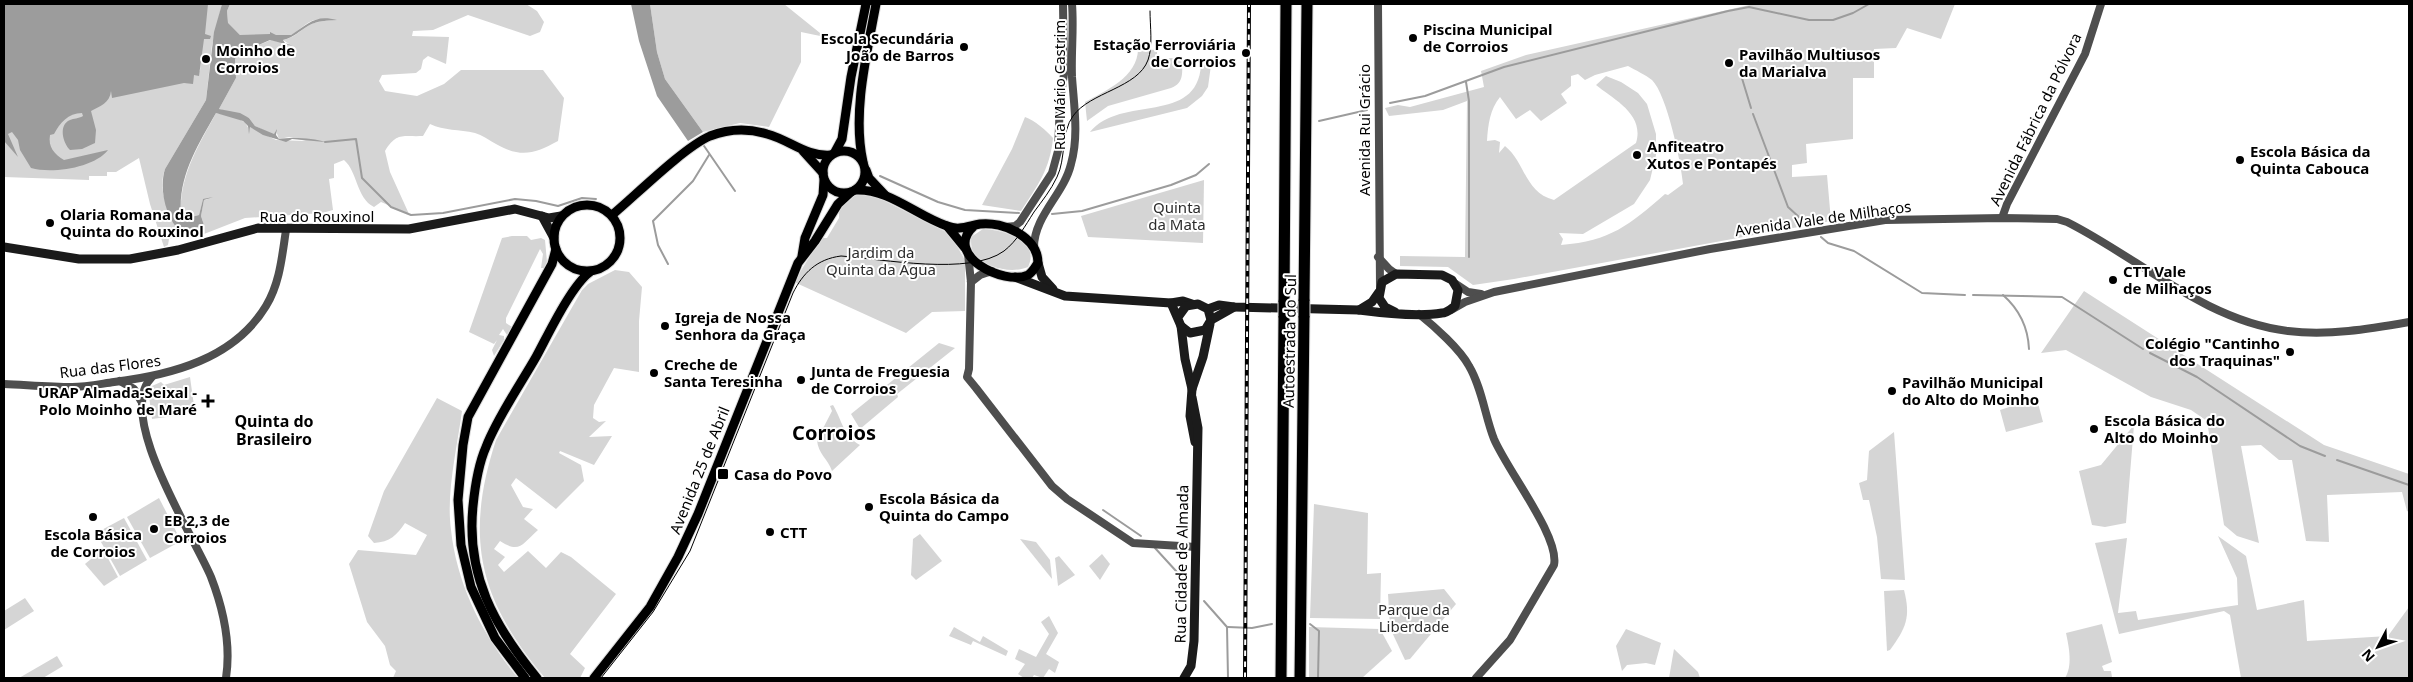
<svg xmlns="http://www.w3.org/2000/svg" width="2413" height="682" font-family="'Noto Sans',sans-serif">
  <rect width="100%" height="100%" fill="#fff"/>
  <!-- green -->
  <g fill="#d5d5d5" fill-rule="evenodd">
    <path d="M4,4H222L212,45L206,100L165,169C159,186 164,198 170,215L204,225L201,216L204,200L208,199H203L199,215L187,218L181,214C179,176 199,145 216,113C228,116 247,117 249,131L250,127L276,140L306,141L289,137L279,139L276,131L274,135L255,126L249,118L219,109L236,78L235,59L237,54L271,40L289,44L283,40C294,38 298,32 308,26C316,21 326,21 335,20C308,17 311,22 291,35H240L228,24L227,11L230,4H526L537,11L544,22L540,32L530,36L468,15L433,30L413,31L412,36L449,37L446,64L428,56L423,60L421,69L416,73L382,75L379,81L385,91L417,96L444,84L461,70H543L564,98L558,141C534,154 521,158 496,144C489,140 482,135 475,133C459,129 444,131 430,124L423,136C402,137 397,132 385,151L390,172L409,214L381,202L374,207C356,198 358,172 344,160L334,164V178L329,179L333,210L322,213L245,218L204,234L182,238L178,236L169,239L168,245L164,247L150,204L139,158L116,172H107V176H89V180L4,177V37L200,71L202,48Z"/>
    <path d="M650,4H784L825,37L801,32V62L769,127L740,123L703,132L665,79L657,52Z"/>
    <path d="M1754,4H1955L1941,39L1907,28L1896,48L1874,49V78H1853V139L1806,144L1807,163L1792,165V177L1827,175L1831,221L1514,279L1473,285L1448,267L1400,266V256L1465,257L1467,101L1443,110L1389,116L1385,108L1398,105L1410,107L1484,87L1481,71L1526,55ZM1628,66C1635,70 1646,75 1652,80C1667,95 1681,162 1683,184L1668,195L1665,194C1629,225 1611,241 1561,245L1563,239L1559,233L1583,234L1634,204L1650,180L1656,155V134L1647,104L1638,93L1621,82L1606,76L1596,85C1613,99 1645,114 1636,143L1554,200C1525,193 1525,162 1505,146L1499,153L1500,142L1495,140L1487,141C1488,125 1490,109 1500,97L1516,119L1530,110L1541,121L1567,103L1561,94L1571,86V76L1578,74L1585,80L1595,75Z"/>
    <path d="M1138,49L1157,50V58H1182C1182,71 1185,83 1171,88L1108,106L1087,121L1085,102C1105,91 1138,77 1138,49Z"/>
    <path d="M1201,65H1211L1208,87L1202,96L1187,108L1090,132C1121,94 1197,126 1201,65Z"/>
    <path d="M1025,117C1034,120 1047,131 1053,138C1050,169 1038,185 1021,211L982,205L1012,149Z"/>
    <path d="M1204,180L1203,243L1088,237L1081,216Z"/>
    <path d="M860,193L873,195L950,234L965,260V311L932,312L906,333L794,282L821,238H827L839,218V211L842,205L851,197Z"/>
    <path d="M983,229C1003,230 1041,240 1028,267C1012,274 983,268 973,252C971,248 971,242 971,237Z"/>
    <path d="M512,236H527L531,240L541,238L545,240L547,262L544,268H541L543,254L540,249L506,318V323L512,327L507,335L503,329L499,335L504,336V340L494,356L492,350L497,340L494,344L469,332L502,238Z"/>
    <path d="M615,270L629,272L642,287L639,321V372L614,368L594,405L593,418L599,422L606,421L589,437L612,436L594,465L560,451L559,453L581,465L584,481L556,509L516,478L511,485L523,507L533,509L524,519L538,530C522,544 520,554 500,541L494,549L505,557L498,565L504,572L528,551L546,568L561,552L571,557L616,594L570,654L585,668L580,678H545C479,600 464,538 496,440L582,290L588,284Z"/>
    <path d="M2084,291L2324,445L2409,474V512L2407,511L2402,492L2327,495L2329,542L2306,541L2292,460H2279L2261,445L2241,446L2259,543L2237,536L2224,525L2207,421L2191,410L2151,397L2066,350L2041,353Z"/>
    <path d="M939,343L955,348L897,394L898,397L860,429L851,414Z"/>
    <path d="M190,377L195,413L152,419L149,396L152,386L161,382L164,385Z"/>
    <path d="M437,398L462,411C457,449 446,492 451,530C457,585 483,636 518,678H393L396,671L390,665L385,646L367,622L349,564L358,550L416,555L427,535L405,523C397,535 390,542 374,543L368,536L384,491Z"/>
    <path d="M2034,399L2038,403L2043,422L2006,432L2000,410Z"/>
    <path d="M833,405C842,420 843,436 860,445L832,471C828,459 818,454 817,440L832,411L830,406Z"/>
    <path d="M2134,425L2126,523L2105,527L2092,525L2079,471L2101,465Z"/>
    <path d="M1894,432L1905,580L1881,579L1877,537L1869,500H1863L1859,483L1867,480L1869,451Z"/>
    <path d="M159,498L181,541L150,558L127,517Z"/>
    <path d="M1314,504L1368,513L1367,574L1381,573L1380,619L1310,618Z"/>
    <path d="M124,518L147,560L120,576L96,533Z"/>
    <path d="M920,534L942,561L916,580L911,575L913,539Z"/>
    <path d="M2218,536L2246,556L2257,610L2304,600L2307,641L2388,636L2409,607V678H2241L2230,615L2224,611L2119,634L2095,543L2127,538L2118,613L2136,611L2138,620L2238,605L2237,578Z"/>
    <path d="M1020,539L1036,542L1050,560L1052,579Z"/>
    <path d="M103,549L118,577L104,586L85,564Z"/>
    <path d="M1102,554L1110,564L1100,580L1089,566Z"/>
    <path d="M1059,556L1075,575L1058,586L1055,558Z"/>
    <path d="M1444,589L1456,604L1410,659L1405,660L1390,628L1388,594Z"/>
    <path d="M1904,590C1911,617 1906,628 1890,650L1887,651L1884,591Z"/>
    <path d="M25,598L34,611L4,630V611Z"/>
    <path d="M1049,616L1058,633L1046,654L1059,662L1055,673L1049,669L1043,678L1034,675L1032,678H1024L1018,674L1025,664L1015,659L1019,649L1036,657L1049,634L1041,622Z"/>
    <path d="M2102,624L2112,662L2102,666L2104,671H2111L2112,677L2116,678H2065C2073,666 2069,647 2066,633Z"/>
    <path d="M954,627L980,642L983,636L1008,651L1006,656L973,641L971,645L949,636Z"/>
    <path d="M1309,627L1380,629L1392,651L1362,678H1309Z"/>
    <path d="M1626,629L1661,643L1655,665L1646,663L1627,665L1622,671L1616,646Z"/>
    <path d="M1674,649L1698,672L1700,678H1669Z"/>
    <path d="M57,656L63,666L43,678H19Z"/>
  </g>
  <!-- water -->
  <g fill="#9c9c9c">
    <path d="M4,4H208L205,34L211,36L210,39H204L199,76L194,75L193,84L184,83L112,98L111,91C110,103 100,106 91,111L96,130L95,143L82,149L70,150C63,143 58,125 70,120C74,118 78,119 83,116L82,113C68,113 60,123 54,134L50,135C48,147 54,154 64,160L108,150C94,168 52,174 31,168L20,150L18,140L12,132L8,134L18,157L4,141Z"/>
    <path d="M222,4H230L227,11L228,23L240,35L270,34V32L276,35H291C308,24 315,14 337,20C327,21 318,20 308,26C299,31 295,37 283,40L285,43L293,46L270,40L238,54L235,59L236,78L219,109L240,113L249,118L255,126L274,134L277,129L276,135L279,139C291,137 314,138 325,142L292,139L286,142L263,135L250,127L249,134L248,126L243,121L216,113C198,145 178,176 181,214L187,218L199,215L203,199L213,197L204,200L201,216L204,225L181,232C165,218 159,188 165,169L206,100L214,32Z"/>
    <path d="M631,4H650L657,52L665,79L703,132L688,141L657,96L639,41Z"/>
  </g>
  <g fill="none" stroke-linecap="round" stroke-linejoin="round">
    <!-- stream -->
    <g stroke="#9c9c9c" stroke-width="2">
      <path d="M1741,75L1751,108"/>
      <path d="M1466,82L1469,101V257"/>
      <path d="M1390,103L1425,96L1504,67L1728,11L1749,7L1809,20H1833L1853,13L1869,4"/>
      <path d="M1753,114L1788,207L1810,227"/>
      <path d="M1319,121L1367,110"/>
      <path d="M325,142L356,139L362,178L391,207L411,215L443,213L515,199L536,201L558,206L582,198L596,199"/>
      <path d="M702,143L735,191"/>
      <path d="M880,176L938,202L965,210L1019,213"/>
      <path d="M1052,214L1082,211L1171,185L1196,175L1209,164"/>
      <path d="M1821,237L1828,243L1854,251L1922,293L1965,295"/>
      <path d="M668,264L658,245L653,221L693,181L709,155"/>
      <path d="M1973,295L2062,297L2143,349"/>
      <path d="M2003,295C2020,310 2028,327 2029,349"/>
      <path d="M2150,353L2197,377L2300,446L2325,456"/>
      <path d="M2337,460L2409,485"/>
      <path d="M1103,510L1141,536"/>
      <path d="M1155,548L1187,583"/>
      <path d="M1204,601L1227,627L1228,678"/>
      <path d="M1310,624L1319,631L1318,678"/>
      <path d="M1228,627L1252,628L1272,624"/>
    </g>
    <!-- primary casing -->
    <g stroke="#dbdbdb" stroke-width="11">
      <g id="primary">
        <circle cx="844" cy="172" r="21"/>
        <path d="M803,151L823,173"/>
        <path d="M835,152L842,139L851,77L866,4"/>
        <path d="M863,162C852,113 867,53 876,4"/>
        <path d="M866,170L869,178L885,195"/>
        <path d="M855,190C888,188 917,216 947,226C959,231 968,226 980,224C1003,221 1038,237 1038,263C1035,267 1033,272 1028,275C1004,286 942,255 974,226"/>
        <circle cx="587" cy="238" r="33"/>
        <path d="M612,215C636,195 683,148 710,136C728,129 748,128 767,134C790,140 806,157 831,155"/>
        <path d="M947,226L965,248"/>
        <path d="M802,256L805,238L823,195L824,180"/>
        <path d="M525,678L495,638L471,587L461,545L458,500L463,445L468,417L552,264L556,249"/>
        <path d="M537,678C494,626 466,575 473,506C475,486 478,465 486,447C497,418 520,385 536,357C548,335 571,286 590,272"/>
        <path d="M594,678L650,607L678,557L698,514L798,263L815,241L838,204L851,192"/>
      </g>
    </g>
    <!-- motorway casing -->
    <g stroke="#dbdbdb" stroke-width="13">
      <g id="motorway">
        <path d="M1304,301L1307,4"/>
        <path d="M1284,302L1286,4"/>
        <path d="M1281,678L1284,316"/>
        <path d="M1300,678L1304,316"/>
      </g>
    </g>
    <!-- tertiary -->
    <g stroke="#4e4e4e" stroke-width="8">
      <path d="M1378,4L1380,287"/>
      <path d="M2002,218L2007,204L2085,54L2101,4"/>
      <path d="M1006,227L1015,226L1020,222L1052,173L1058,151L1060,102L1064,74L1063,4"/>
      <path d="M1034,247C1034,216 1064,194 1071,164C1079,136 1074,106 1072,77C1071,52 1074,28 1072,4"/>
      <path d="M968,254L971,282L969,369L967,377L976,388L1052,486L1067,499L1133,543L1196,547"/>
      <path d="M1378,257L1389,269L1396,274"/>
      <path d="M971,282L980,275L992,271"/>
      <path d="M1456,284L1468,292L1481,294"/>
      <path d="M1451,310L1465,302L1494,292L1710,249L1885,220L2002,218L2057,219L2067,222C2139,258 2205,321 2288,331C2328,336 2369,329 2409,322"/>
      <path d="M1419,314C1434,326 1460,349 1469,366C1482,388 1485,416 1494,439C1507,470 1560,537 1554,565L1510,640L1476,678"/>
      <path d="M152,377C114,414 194,536 211,577C223,608 231,645 226,678"/>
      <path d="M120,381L134,389L141,401"/>
      <path d="M4,384C27,385 50,387 72,387C86,387 100,384 114,382C171,375 234,359 266,306C280,283 282,256 286,230"/>
    </g>
    <!-- secondary -->
    <g stroke="#1b1b1b" stroke-width="9">
      <path d="M542,216L554,238"/>
      <path d="M4,247L79,259H130L178,250L258,228L409,229L515,209L549,218L561,216"/>
      <path d="M1038,263L1042,277L1053,289"/>
      <path d="M1015,277L1065,296L1171,303L1183,301L1192,304"/>
      <path d="M1171,303L1181,326L1190,333L1205,330L1211,320L1208,309L1198,304L1186,306L1178,317"/>
      <path d="M1208,309L1219,305L1234,307L1359,310C1382,313 1419,317 1442,313C1447,313 1451,309 1455,306L1458,290L1452,280L1442,275L1396,274L1382,282L1379,298L1385,307L1395,312"/>
      <path d="M1359,310L1372,302L1379,292"/>
      <path d="M1211,320L1234,307"/>
      <path d="M1181,326L1185,359L1192,389L1190,416L1195,442"/>
      <path d="M1192,389L1203,357L1210,324"/>
      <path d="M1184,678L1191,666L1194,641L1198,428L1192,397"/>
    </g>
    <!-- primary -->
    <use href="#primary" stroke="#000" stroke-width="9"/>
    <!-- motorway -->
    <use href="#motorway" stroke="#000" stroke-width="11"/>
    <!-- tram -->
    <path stroke="#000" stroke-width="1" d="M601,678L653,612L690,551L793,293C803,273 817,259 841,256C883,259 970,276 1004,251C1017,241 1025,226 1034,212C1042,201 1051,190 1057,177C1066,159 1061,132 1073,116C1090,92 1138,88 1148,60C1153,46 1150,26 1150,11"/>
    <!-- rail casing -->
    <g stroke="#000" stroke-width="4">
      <path id="rail" d="M1245,678L1249,4"/>
    </g>
    <!-- rail -->
    <use href="#rail" stroke="#fff" stroke-width="2" stroke-dasharray="5.5" stroke-linecap="butt"/>
    <!-- motorway-bridge casing -->
    <g stroke="#dbdbdb" stroke-width="13" stroke-linecap="butt">
      <g id="motorway-bridge">
        <path d="M1284,302V316"/>
        <path d="M1304,316V301"/>
      </g>
    </g>
    <!-- motorway-bridge -->
    <use href="#motorway-bridge" stroke="#000" stroke-width="11"/>
  </g>
  <!-- markers -->
  <g fill="#000" stroke="#fff" stroke-width="2">
    <circle cx="1413" cy="38" r="5"/>
    <circle cx="964" cy="47" r="5"/>
    <circle cx="1246" cy="53" r="5"/>
    <circle cx="206" cy="59" r="5"/>
    <circle cx="1729" cy="63" r="5"/>
    <circle cx="1637" cy="155" r="5"/>
    <circle cx="2240" cy="160" r="5"/>
    <circle cx="50" cy="223" r="5"/>
    <circle cx="2113" cy="280" r="5"/>
    <circle cx="665" cy="326" r="5"/>
    <circle cx="2290" cy="352" r="5"/>
    <circle cx="654" cy="373" r="5"/>
    <circle cx="801" cy="380" r="5"/>
    <circle cx="1892" cy="391" r="5"/>
    <path d="M205.5 393.5h5v5h5v5h-5v5h-5v-5h-5v-5h5z"/>
    <circle cx="2094" cy="429" r="5"/>
    <rect x="717" y="468" width="12" height="12" rx="2.5"/>
    <circle cx="869" cy="507" r="5"/>
    <circle cx="93" cy="517" r="5"/>
    <circle cx="154" cy="529" r="5"/>
    <circle cx="770" cy="532" r="5"/>
  </g>
  <g text-anchor="middle" dominant-baseline="central" stroke-width="4" stroke-linejoin="round" paint-order="stroke">
    <!-- poi labels -->
    <g font-size="15" font-weight="bold" fill="#000" stroke="#fff" text-anchor="start">
      <text x="1423" y="29">Piscina Municipal<tspan x="1423" dy="17">de Corroios</tspan></text>
      <text x="954" y="38" text-anchor="end">Escola Secundária<tspan x="954" dy="17">João de Barros</tspan></text>
      <text x="1236" y="44" text-anchor="end">Estação Ferroviária<tspan x="1236" dy="17">de Corroios</tspan></text>
      <text x="216" y="50">Moinho de<tspan x="216" dy="17">Corroios</tspan></text>
      <text x="1739" y="54">Pavilhão Multiusos<tspan x="1739" dy="17">da Marialva</tspan></text>
      <text x="1647" y="146">Anfiteatro<tspan x="1647" dy="17">Xutos e Pontapés</tspan></text>
      <text x="2250" y="151">Escola Básica da<tspan x="2250" dy="17">Quinta Cabouca</tspan></text>
      <text x="60" y="214">Olaria Romana da<tspan x="60" dy="17">Quinta do Rouxinol</tspan></text>
      <text x="2123" y="271">CTT Vale<tspan x="2123" dy="17">de Milhaços</tspan></text>
      <text x="675" y="317">Igreja de Nossa<tspan x="675" dy="17">Senhora da Graça</tspan></text>
      <text x="2280" y="343" text-anchor="end">Colégio "Cantinho<tspan x="2280" dy="17">dos Traquinas"</tspan></text>
      <text x="664" y="364">Creche de<tspan x="664" dy="17">Santa Teresinha</tspan></text>
      <text x="811" y="371">Junta de Freguesia<tspan x="811" dy="17">de Corroios</tspan></text>
      <text x="1902" y="382">Pavilhão Municipal<tspan x="1902" dy="17">do Alto do Moinho</tspan></text>
      <text x="197" y="392" text-anchor="end">URAP Almada-Seixal -<tspan x="197" dy="17">Polo Moinho de Maré</tspan></text>
      <text x="2104" y="420">Escola Básica do<tspan x="2104" dy="17">Alto do Moinho</tspan></text>
      <text x="734" y="474">Casa do Povo</text>
      <text x="879" y="498">Escola Básica da<tspan x="879" dy="17">Quinta do Campo</tspan></text>
      <text x="164" y="520">EB 2,3 de<tspan x="164" dy="17">Corroios</tspan></text>
      <text x="780" y="532">CTT</text>
      <text x="93" y="534" text-anchor="middle">Escola Básica<tspan x="93" dy="17">de Corroios</tspan></text>
    </g>
    <!-- street labels -->
    <g font-size="15" fill="#000" stroke="#fff">
      <text transform="translate(1059 85) rotate(-90)">Rua Mário Castrim</text>
      <text transform="translate(2035 119) rotate(-64)">Avenida Fábrica da Pólvora</text>
      <text transform="translate(1364 130) rotate(-90)">Avenida Rui Grácio</text>
      <text x="317" y="216">Rua do Rouxinol</text>
      <text transform="translate(1823 218) rotate(-8)">Avenida Vale de Milhaços</text>
      <text transform="translate(1289 341) rotate(-89)">Autoestrada do Sul</text>
      <text transform="translate(110 366) rotate(-7)">Rua das Flores</text>
      <text transform="translate(699 470) rotate(-68)">Avenida 25 de Abril</text>
      <text transform="translate(1181 564) rotate(-89)">Rua Cidade de Almada</text>
    </g>
    <!-- park labels -->
    <g font-size="15" fill="#2c2c2c" stroke="#fff">
      <text x="1177" y="207">Quinta<tspan x="1177" dy="17">da Mata</tspan></text>
      <text x="881" y="252">Jardim da<tspan x="881" dy="17">Quinta da Água</tspan></text>
      <text x="1414" y="609">Parque da<tspan x="1414" dy="17">Liberdade</tspan></text>
    </g>
    <!-- neighbourhood labels -->
    <g font-size="16" font-weight="bold" fill="#000" stroke="#fff">
      <text x="274" y="421">Quinta do<tspan x="274" dy="18">Brasileiro</tspan></text>
    </g>
    <!-- district labels -->
    <g font-size="20" font-weight="bold" fill="#000" stroke="#fff">
      <text x="834" y="432">Corroios</text>
    </g>
  </g>
  <!-- border -->
  <rect width="2413" height="682" fill="none" stroke="#000000" stroke-width="10"/>
  <!-- north arrow -->
  <g transform="translate(2378 647) rotate(229)" stroke="#ffffff" stroke-width="4" paint-order="stroke">
  <path d="M0-4L9 19L0 12L-9 19Z" fill="#000000"/>
  <text y="-8" font-size="14" font-weight="bold" text-anchor="middle" fill="#000000">N</text>
  </g>
</svg>
